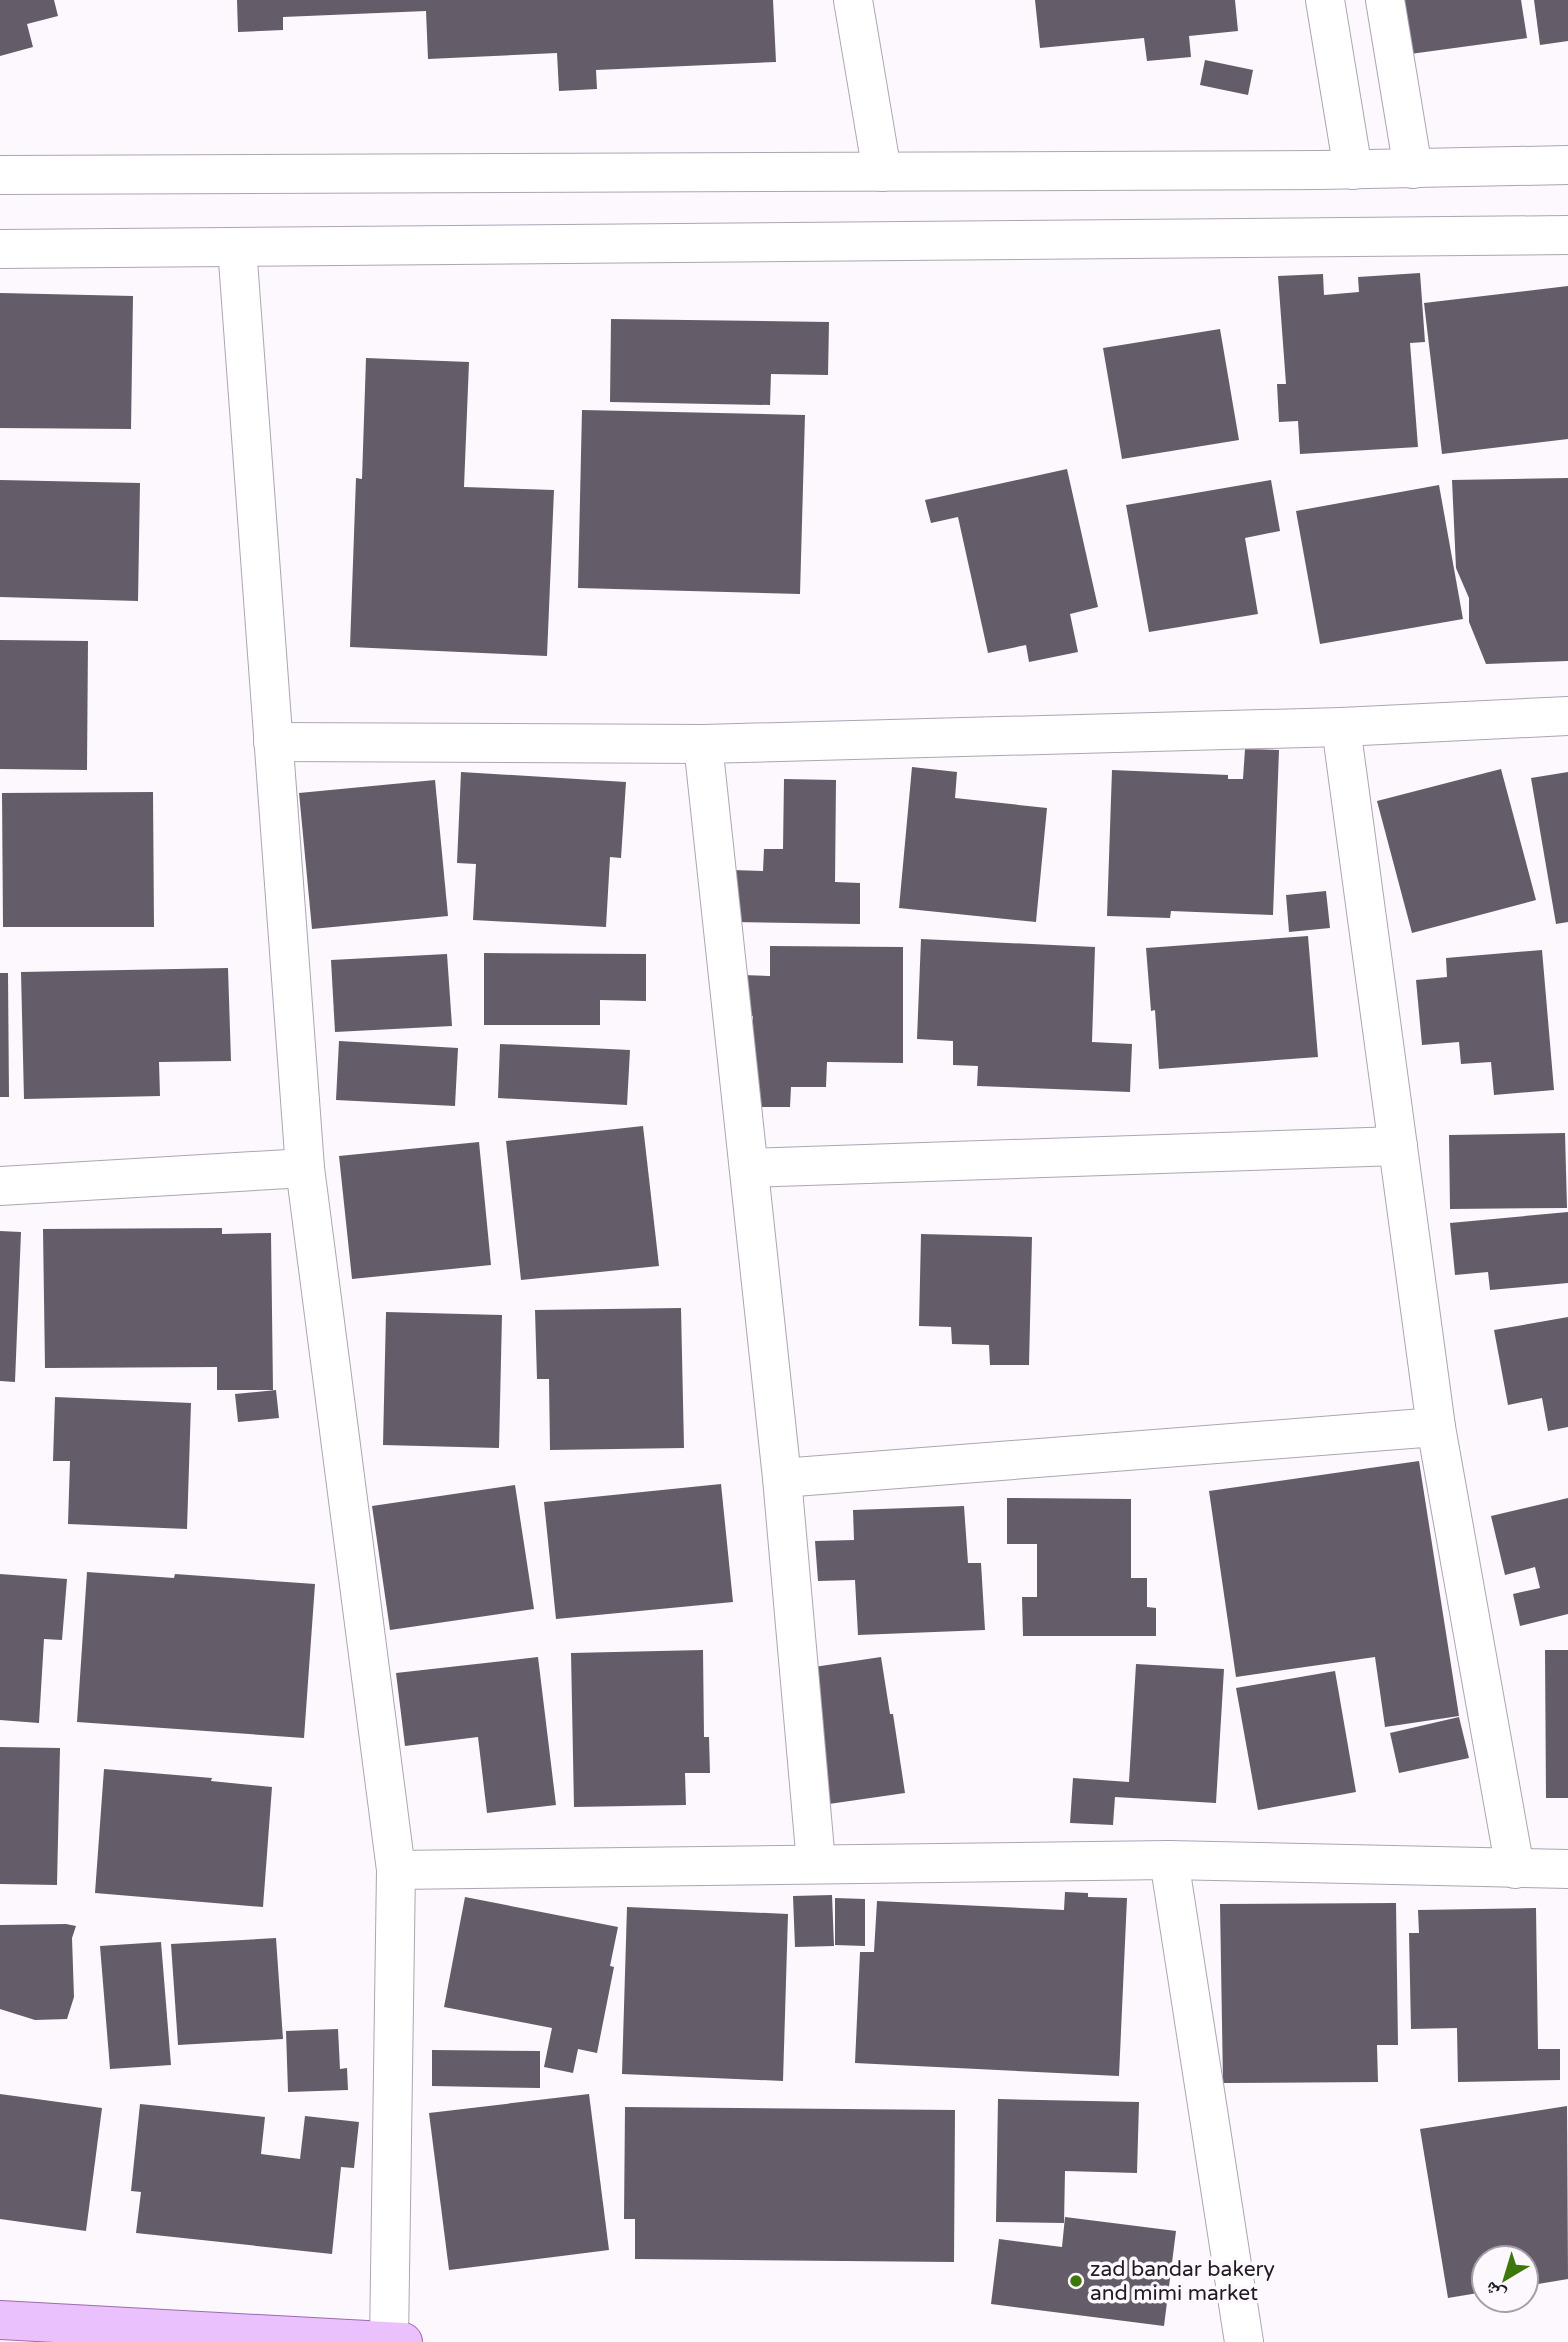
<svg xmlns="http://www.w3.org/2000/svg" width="1568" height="2342" font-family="'Varela Round','Noto Naskh Arabic',sans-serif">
  <rect width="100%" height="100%" fill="#fcf8fe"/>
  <!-- building -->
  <g fill="#655c6a">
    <path d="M0,0H54L58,16L27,24L33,47L0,56Z"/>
    <path d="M237,0H773L776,62L596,70L597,89L559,91L557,53L428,59L426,11L283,17V30L238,32Z"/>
    <path d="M1035,0H1235L1238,31L1189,36L1191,57L1147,61L1144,38L1040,48Z"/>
    <path d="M1395,0H1521L1527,38L1403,55Z"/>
    <path d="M1534,0H1568V41L1540,45Z"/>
    <path d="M1205,60L1253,70L1248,95L1200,85Z"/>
    <path d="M1420,273L1425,342L1410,343L1418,447L1300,454L1298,421L1279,422L1277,384H1286L1278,276L1323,274L1324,295L1359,292L1358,277Z"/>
    <path d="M1568,286V439L1442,454L1424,303Z"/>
    <path d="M0,293L133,296L131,429L0,428Z"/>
    <path d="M611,319L829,322L828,375L771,374L770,405L610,402Z"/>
    <path d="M1220,329L1239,440L1122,459L1103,348Z"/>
    <path d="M366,358L469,362L464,487L554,490L547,656L350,647L356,478L362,479Z"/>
    <path d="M582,410L805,415L800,594L578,588Z"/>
    <path d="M1067,469L1098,607L1070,614L1078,652L1029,662L1026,645L988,653L958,517L931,523L925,500Z"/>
    <path d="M1568,478V661L1486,664L1469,622V598L1456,568L1452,480Z"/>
    <path d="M0,480L140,483L138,601L0,597Z"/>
    <path d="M1271,480L1280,531L1245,538L1258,614L1149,632L1126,505Z"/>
    <path d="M1439,485L1463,619L1320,644L1296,511Z"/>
    <path d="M0,640L88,641L87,770L0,769Z"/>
    <path d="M1245,749L1279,750L1273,915L1171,911L1170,918L1107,916L1112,770L1228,775V779H1243Z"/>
    <path d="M912,767L957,772L955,798L1047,808L1036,922L899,908Z"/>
    <path d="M1501,769L1536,900L1412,933L1377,801Z"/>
    <path d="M461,772L626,782L621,858L610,857L606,927L473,920L476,864L457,863Z"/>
    <path d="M1568,772V922L1556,924L1531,778Z"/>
    <path d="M784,779L836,780L835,882L860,883V924L732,922V870L763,871L764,849H783Z"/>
    <path d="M435,780L448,916L312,929L299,793Z"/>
    <path d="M153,792L154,927H3L2,793Z"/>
    <path d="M1326,891L1330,928L1289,932L1286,895Z"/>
    <path d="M1308,936L1318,1057L1159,1069L1155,1010L1151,1011L1146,948Z"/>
    <path d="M921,939L1095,947L1092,1042L1132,1044L1130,1092L977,1086L978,1066L953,1065V1041L917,1039Z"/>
    <path d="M770,946L903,947V1063L827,1062L826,1087H791L790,1107H753V1016H742V975L770,976Z"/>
    <path d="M1542,950L1554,1090L1494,1095L1491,1062L1461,1064L1459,1042L1422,1045L1416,980L1447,977L1446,958Z"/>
    <path d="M484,953L646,954V1001L600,1000V1025H484Z"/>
    <path d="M447,954L452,1026L335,1032L331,960Z"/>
    <path d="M228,968L231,1061L159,1062L160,1096L24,1099L21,972Z"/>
    <path d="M0,973H8L9,1097H0Z"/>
    <path d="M339,1041L458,1048L455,1106L336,1100Z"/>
    <path d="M500,1044L630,1050L627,1105L498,1098Z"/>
    <path d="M643,1126L659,1266L521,1280L506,1141Z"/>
    <path d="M1565,1133L1567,1208L1450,1209L1449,1135Z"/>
    <path d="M479,1142L491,1265L352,1279L339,1156Z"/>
    <path d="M1568,1212V1283L1490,1290L1488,1272L1455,1275L1450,1223Z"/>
    <path d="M222,1228V1234L271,1233L273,1390H217V1367L45,1368L43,1229Z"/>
    <path d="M0,1231L21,1232L15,1382L0,1381Z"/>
    <path d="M921,1234L1032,1237L1029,1365H990L989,1345L952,1344L951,1327L919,1326Z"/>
    <path d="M681,1308L684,1448L550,1450L549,1379H537L535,1310Z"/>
    <path d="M386,1312L502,1315L499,1448L383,1445Z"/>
    <path d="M1568,1317V1427L1548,1431L1542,1398L1508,1405L1494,1330Z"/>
    <path d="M276,1390L279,1418L238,1422L235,1394Z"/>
    <path d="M55,1397L191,1403L187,1529L68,1524L70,1461H53Z"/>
    <path d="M1419,1461L1459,1716L1385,1727L1375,1657L1236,1677L1209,1491Z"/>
    <path d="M721,1484L733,1602L556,1619L544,1502Z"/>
    <path d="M515,1485L534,1609L390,1630L372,1506Z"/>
    <path d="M1007,1498L1131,1499V1578H1147V1607L1156,1608V1636H1023L1022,1597H1037V1544H1007Z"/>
    <path d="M1568,1498V1614L1520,1626L1513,1594L1540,1588L1535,1567L1505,1575L1491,1516Z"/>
    <path d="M964,1506L968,1563H981L985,1630L858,1635L855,1580L818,1581L815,1541L854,1540L853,1510Z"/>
    <path d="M87,1572L174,1578L175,1574L315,1584L304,1738L77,1722Z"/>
    <path d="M0,1574L67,1579L62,1640L44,1639L39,1723L0,1720Z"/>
    <path d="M703,1650L704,1737H709L710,1773H685L686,1805L574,1807L571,1653Z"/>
    <path d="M1545,1650H1568V1798H1546Z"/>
    <path d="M538,1657L556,1805L487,1813L478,1737L405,1746L396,1673Z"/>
    <path d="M881,1657L890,1714H893L905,1793L822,1805L794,1670Z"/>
    <path d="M1136,1664L1224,1669L1216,1803L1115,1797L1113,1825L1070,1823L1073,1778L1129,1782Z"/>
    <path d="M1335,1671L1356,1792L1258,1810L1236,1688Z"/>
    <path d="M1459,1717L1469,1758L1399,1773L1390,1733Z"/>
    <path d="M0,1747L60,1748L57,1885L0,1884Z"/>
    <path d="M104,1769L212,1778L211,1781L272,1787L263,1907L95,1893Z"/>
    <path d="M1065,1892L1088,1893V1897L1127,1898L1119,2076L855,2063L860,1952H874L877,1901L1064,1910Z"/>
    <path d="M832,1895L834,1946L795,1947L793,1896Z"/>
    <path d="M465,1897L618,1927L610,1966L614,1967L597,2053L578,2049L573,2073L544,2067L552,2028L444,2007Z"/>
    <path d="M835,1898L865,1899V1946L835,1945Z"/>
    <path d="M1396,1903L1398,2045H1377L1378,2082L1223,2083L1220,1904Z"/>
    <path d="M627,1907L788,1914L783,2081L622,2074Z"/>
    <path d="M1536,1908L1538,2049H1560V2080L1458,2082L1457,2028L1411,2029L1409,1933H1419L1418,1910Z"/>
    <path d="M66,1924L76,1926L72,1938L74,1997L67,2019L35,2020L0,2009V1925Z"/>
    <path d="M276,1938L283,2039L178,2045L171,1944Z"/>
    <path d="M161,1942L171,2065L110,2069L100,1946Z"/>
    <path d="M338,2029L340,2069L347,2068L348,2090L288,2092L286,2031Z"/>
    <path d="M432,2050L540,2051V2088L432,2086Z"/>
    <path d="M0,2094L102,2108L86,2231L0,2219Z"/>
    <path d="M589,2094L609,2250L449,2270L429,2113Z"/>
    <path d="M998,2099L1139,2102L1137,2173L1065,2171L1064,2223L996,2222Z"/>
    <path d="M140,2104L265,2117L261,2154L300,2159L305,2116L359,2122L354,2168L341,2167L332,2254L136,2233L141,2192L131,2191Z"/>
    <path d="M1567,2106L1568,2279L1526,2286V2258H1484V2292L1448,2298L1420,2129Z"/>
    <path d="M625,2107L955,2110L954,2262L635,2259V2219H624Z"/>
    <path d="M1065,2217L1176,2231L1164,2326L991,2304L999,2239L1062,2247Z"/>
  </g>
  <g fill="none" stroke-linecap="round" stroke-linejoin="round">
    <!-- minor casing -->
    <g stroke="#aea4b3" stroke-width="40">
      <g id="minor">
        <path d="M853,0L882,172"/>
        <path d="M1325,0L1353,170"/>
        <path d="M1385,0L1413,169"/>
        <path d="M0,175L1320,170L1568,165"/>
        <path d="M237,247L305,1168L396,1870L389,2341"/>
        <path d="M0,249L1568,235"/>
        <path d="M1341,727L1436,1427L1515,1869"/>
        <path d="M273,742L703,744L1341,727L1568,716"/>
        <path d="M703,744L782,1478L816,1863"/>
        <path d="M749,1168L1398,1146"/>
        <path d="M0,1186L305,1168"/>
        <path d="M782,1478L1436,1427"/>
        <path d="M1169,1860L1244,2342"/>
        <path d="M396,1870L1169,1860L1568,1869"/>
      </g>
    </g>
    <!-- major casing -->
    <g stroke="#9a6caf" stroke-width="40">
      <path id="major" d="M0,2320L403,2342"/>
    </g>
    <!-- minor -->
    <use href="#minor" stroke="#fff" stroke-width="38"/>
    <!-- major -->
    <use href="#major" stroke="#ebc1fd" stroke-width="38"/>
  </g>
  <!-- markers -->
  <circle fill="#3e780d" stroke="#fcf8fe" stroke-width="2.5" cx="1076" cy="2281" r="7"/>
  <g text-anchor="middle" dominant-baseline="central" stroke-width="7" stroke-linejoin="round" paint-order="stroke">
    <!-- poi labels -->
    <g font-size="21" fill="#1f1b21" stroke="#fcf8fe" text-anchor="start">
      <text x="1090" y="2269">zad bandar bakery<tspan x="1090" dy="24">and mimi market</tspan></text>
    </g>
  </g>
  <!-- north arrow -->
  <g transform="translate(1505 2279) rotate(218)"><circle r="33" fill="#fcf8fe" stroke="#a4a0a6" stroke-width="2"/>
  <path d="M0-5L12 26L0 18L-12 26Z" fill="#3e780d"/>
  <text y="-10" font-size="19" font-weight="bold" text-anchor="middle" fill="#1f1b21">ش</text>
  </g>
</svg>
